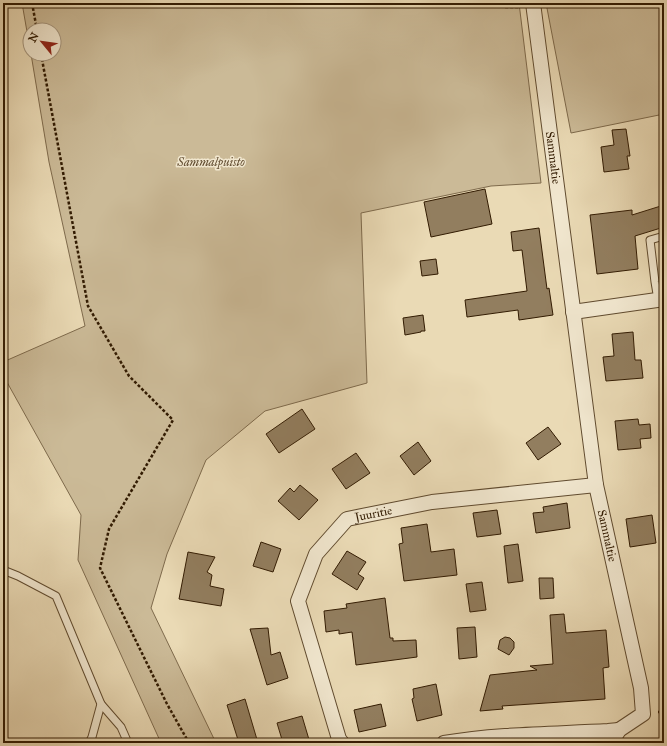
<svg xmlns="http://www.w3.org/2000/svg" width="667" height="746" font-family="'IM FELL Great Primer',serif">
  <rect width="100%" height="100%" fill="#eadab5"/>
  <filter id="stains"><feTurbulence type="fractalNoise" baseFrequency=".005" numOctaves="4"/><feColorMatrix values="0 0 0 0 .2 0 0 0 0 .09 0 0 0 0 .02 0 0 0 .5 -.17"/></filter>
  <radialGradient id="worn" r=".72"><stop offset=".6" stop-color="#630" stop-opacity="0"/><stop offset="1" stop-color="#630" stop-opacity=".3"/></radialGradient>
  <!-- green -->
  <g fill="#cbba97" stroke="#7e6a4c">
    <path d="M22,3H519L541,183L491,186L361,213L367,383L265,411L206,460L167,554L151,608L216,743H161L78,560L81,515L3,375V362L85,326L49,162L31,54H54V30H30V49Z"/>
    <path d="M546,3H664V114L571,133Z"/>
  </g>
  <!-- building -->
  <g fill="#927e5f" stroke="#321b02">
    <path d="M626,129L630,156H627L629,169L604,172L601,147L614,145L612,130Z"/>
    <path d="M485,189L492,224L431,237L424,202Z"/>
    <path d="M664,205V227L635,236L638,269L597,274L590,215L632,210V215Z"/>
    <path d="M539,228L547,289L549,288L553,315L519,320L518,310L467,317L465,300L527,291L522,250L513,251L511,232Z"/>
    <path d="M436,259L438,274L422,276L420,261Z"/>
    <path d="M423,315L425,331H421V332L405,335L403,318Z"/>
    <path d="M633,332L635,360H641L643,378L606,381L603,357L614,356L612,334Z"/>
    <path d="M302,409L315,429L279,453L266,434Z"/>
    <path d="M638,419L639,425L650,424L651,438L640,439L641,448L618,450L615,421Z"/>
    <path d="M548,427L561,444L538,460L526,443Z"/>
    <path d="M418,442L431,461L414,475L400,456Z"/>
    <path d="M356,453L370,473L346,489L332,469Z"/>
    <path d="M300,485L318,500L299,520L278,501L290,488L294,492Z"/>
    <path d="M567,503L570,528L536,533L533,513L544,512L543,507Z"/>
    <path d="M497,510L501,534L477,537L473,513Z"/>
    <path d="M652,515L656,543L630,547L626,519Z"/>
    <path d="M427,524L431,552L454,549L457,575L404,581L399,544L403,543L401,528Z"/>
    <path d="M261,542L281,549L273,572L253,566Z"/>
    <path d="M518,544L523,581L508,583L504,546Z"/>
    <path d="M347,551L366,562L358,574L364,578L357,590L332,574Z"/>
    <path d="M188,552L215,557L207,572L212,575L210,586L224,589L221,606L179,599Z"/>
    <path d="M539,578H553L554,598L540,599Z"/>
    <path d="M482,582L486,610L470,612L466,584Z"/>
    <path d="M385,598L390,638H393V641L416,640L417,657L356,665L352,632L339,634V630L326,632L324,611L347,608L346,604Z"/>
    <path d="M564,614L566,633L606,630L609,667L603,668L605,699L502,706L503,709L480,711L490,675L537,670L530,666L553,664L550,615Z"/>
    <path d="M475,627L477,657L459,659L457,628Z"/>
    <path d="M268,628L271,655L280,652L288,678L267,685L250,629Z"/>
    <path d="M505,637L510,638L514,642V648L509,655L498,649L500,640Z"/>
    <path d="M436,684L442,715L417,721L412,699L414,698L413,689Z"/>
    <path d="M245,699L258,743H239L227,705Z"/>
    <path d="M381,704L386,726L359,732L354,710Z"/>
    <path d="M302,716L310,743H283L277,723Z"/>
  </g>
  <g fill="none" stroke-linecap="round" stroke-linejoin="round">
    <!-- service casing -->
    <g stroke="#604b2f" stroke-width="9">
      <g id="service">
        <path d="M658,300L655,282L650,240L664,236"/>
        <path d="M3,570L18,576L56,596L101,704L92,737L89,743"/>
        <path d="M101,704L121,727L128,743"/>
      </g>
    </g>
    <!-- minor casing -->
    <g stroke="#604b2f" stroke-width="16">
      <g id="minor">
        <path id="s1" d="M533,3L596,485L641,688L643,714L619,730L611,743"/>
        <path d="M573,312L664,299"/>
        <path id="s2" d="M342,743L339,739L298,601L316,554L347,519L432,502L596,485"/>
        <path d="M444,743C498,734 554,734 608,731L619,730"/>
      </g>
    </g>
    <!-- path -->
    <g stroke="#321b02" stroke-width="2.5" stroke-dasharray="3 2" stroke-linecap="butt">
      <path d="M32,3L37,30"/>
      <path d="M496,3L505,7H519"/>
      <path d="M41,54L88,306L129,376L173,420L109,529L100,568L167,704L189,743"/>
      <path d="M658,712H664"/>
    </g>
    <!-- service -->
    <use href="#service" stroke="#f1e7cf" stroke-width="7"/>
    <!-- minor -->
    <use href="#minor" stroke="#f1e7cf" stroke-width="14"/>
  </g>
  <g text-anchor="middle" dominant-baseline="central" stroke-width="3" stroke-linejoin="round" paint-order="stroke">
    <!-- street labels -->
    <g font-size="12" fill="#321b02" stroke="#f1e7cf">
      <text stroke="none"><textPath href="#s1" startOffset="156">Sammaltie</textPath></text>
      <text stroke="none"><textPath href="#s2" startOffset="273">Juuritie</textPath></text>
      <text stroke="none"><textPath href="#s1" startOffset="538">Sammaltie</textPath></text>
    </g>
    <!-- park labels -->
    <g font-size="12" font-style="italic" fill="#604b2f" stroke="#f1e7cf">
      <text x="211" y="162">Sammalpuisto</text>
    </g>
  </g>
  <!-- margin -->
  <rect width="667" height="746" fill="none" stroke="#eadab5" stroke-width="16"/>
  <rect x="4" y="4" width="659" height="738" fill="none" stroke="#321b02" stroke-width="2"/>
  <rect x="8" y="8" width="651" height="730" fill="none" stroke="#321b02"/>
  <!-- north arrow -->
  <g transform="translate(42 42) rotate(299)"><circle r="19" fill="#f1e7cf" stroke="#a5957d"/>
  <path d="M0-3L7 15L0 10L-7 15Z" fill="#8f2418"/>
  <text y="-6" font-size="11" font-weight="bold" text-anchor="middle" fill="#321b02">N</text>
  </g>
  <rect width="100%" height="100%" filter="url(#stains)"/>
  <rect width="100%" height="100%" fill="url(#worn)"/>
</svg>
